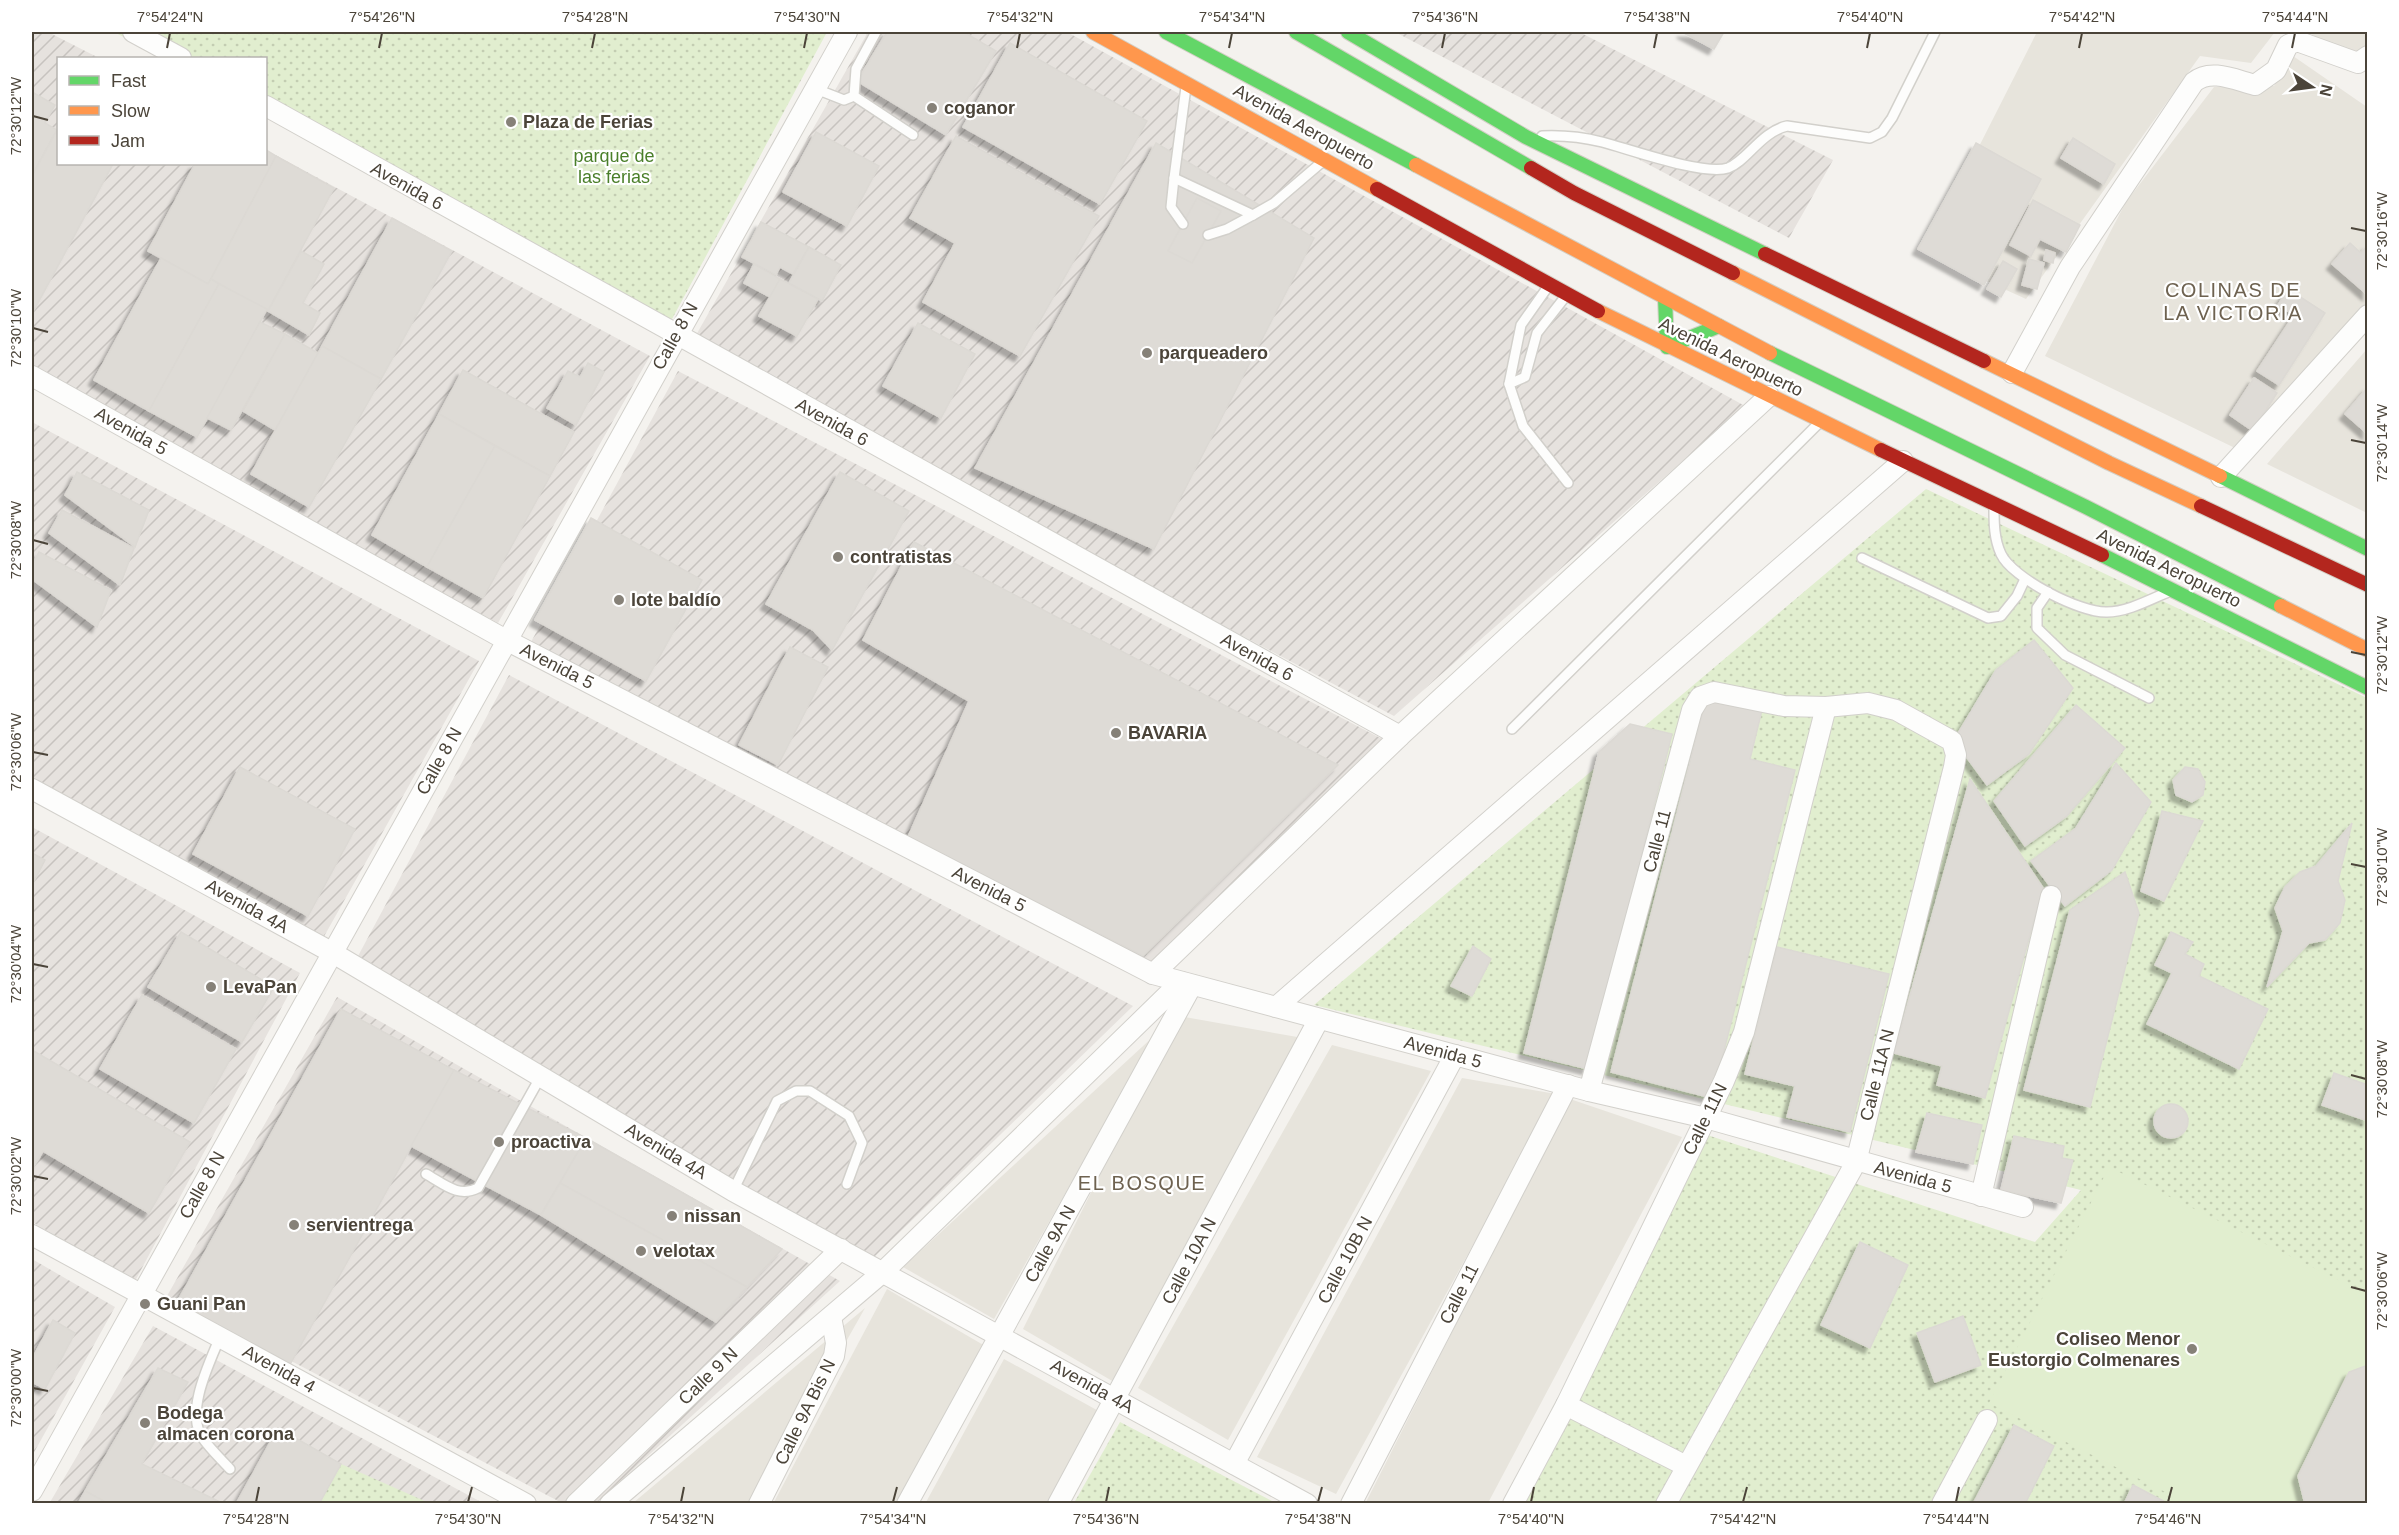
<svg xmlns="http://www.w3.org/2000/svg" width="2399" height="1535" font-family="Arial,sans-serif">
  <defs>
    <pattern id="industrial-furrows" width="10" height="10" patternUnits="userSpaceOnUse" patternTransform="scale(1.5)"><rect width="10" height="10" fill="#e6e2de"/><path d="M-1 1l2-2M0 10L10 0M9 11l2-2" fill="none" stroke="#c7c3bf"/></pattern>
    <pattern id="grass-dots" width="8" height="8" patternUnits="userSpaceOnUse" patternTransform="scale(1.5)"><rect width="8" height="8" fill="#e1eecf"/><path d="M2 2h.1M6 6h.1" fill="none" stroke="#c3cdb2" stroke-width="1.8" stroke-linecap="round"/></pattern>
    <filter id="shadow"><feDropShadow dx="-5.5" dy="5.5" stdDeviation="1.5" flood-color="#0004"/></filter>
  </defs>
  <rect width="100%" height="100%" fill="#f4f2ee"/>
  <!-- residential -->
  <g fill="#e7e4dc">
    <path d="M2037,32H2275L2251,63L2200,56L2026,299L1925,253Z"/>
    <path d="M2307,32H2367V47L2355,57Z"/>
    <path d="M2293,56L2367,107V302L2235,448L2045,356L2126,202L2214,87L2274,86Z"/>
    <path d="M2367,349V513L2267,464Z"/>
    <path d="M1179,1016L1303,1038L1114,1382L1023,1329Z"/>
    <path d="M1155,1035L994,1319L903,1267Z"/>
    <path d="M1332,1045L1431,1071L1228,1440L1138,1388Z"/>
    <path d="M1462,1078L1556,1094L1336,1494L1257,1457Z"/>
    <path d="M1570,1099L1682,1137L1488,1503L1365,1504Z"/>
    <path d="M887,1289L992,1350L909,1503L773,1504Z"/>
    <path d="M865,1308L755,1503H633Z"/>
    <path d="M1004,1359L1104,1414L1054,1503L925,1504Z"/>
  </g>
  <!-- industrial -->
  <g fill="url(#industrial-furrows)">
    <path d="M32,32H48L99,58H58V164H266V150L650,356L498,623L32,379Z"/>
    <path d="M868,32H1067L1745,406L1394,716L691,344Z"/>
    <path d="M1395,32H1579L1833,160L1789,238Z"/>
    <path d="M678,371L1386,741L1160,972L531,642Z"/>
    <path d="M32,422L479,661L322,940L32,790Z"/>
    <path d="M509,675L1133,1006L868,1263L350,971Z"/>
    <path d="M32,827L300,973L135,1281L32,1222Z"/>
    <path d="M337,997L840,1281L595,1504L562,1503L167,1296Z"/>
    <path d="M32,1259L115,1307L32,1456Z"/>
    <path d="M153,1326L483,1503L49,1504Z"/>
  </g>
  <!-- grass -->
  <g fill="url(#grass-dots)">
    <path d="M114,32H827L665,332L266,114V58H164Z"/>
    <path d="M1926,489L2367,698V1503H1504L1701,1133L2035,1242L2081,1190L1314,1005Z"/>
    <path d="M1120,1422L1276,1503H1074Z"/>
    <path d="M341,1464L429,1503L319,1504Z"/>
  </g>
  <!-- pitch -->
  <path fill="#e1eecf" d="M2109,1167L2367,1294V1503H2187L1989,1403Z"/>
  <!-- building -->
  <g fill="#dedbd6" stroke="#dcd9d4" stroke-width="1.5" filter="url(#shadow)">
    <path d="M887,32H964L996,51L946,135L857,81Z"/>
    <path d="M1682,32H1724L1714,49Z"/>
    <path d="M1010,43L1147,121L1100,204L963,127Z"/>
    <path d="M32,92L55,105L45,123L57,130L32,176Z"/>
    <path d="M57,130L58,164H113L32,314V176Z"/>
    <path d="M816,132L879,166L847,226L783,192Z"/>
    <path d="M956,136L1099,216L1020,356L923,302L955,243L910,218Z"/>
    <path d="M2073,138L2115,164L2104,184L2061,158Z"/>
    <path d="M1156,143L1314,238L1154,549L975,468Z"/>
    <path d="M1976,143L2041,179L1984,285L1918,249Z"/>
    <path d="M266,150L276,156L208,284L148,251L195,164H266Z"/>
    <path d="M276,156L334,188L268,311L211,279Z"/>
    <path d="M1197,198L1221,211L1192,263L1168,251Z"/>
    <path d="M2033,200L2080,225L2066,252L2040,239L2031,256L2010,245Z"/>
    <path d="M392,218L452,251L381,379L322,346Z"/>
    <path d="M761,222L809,247L793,274L780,267L776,275L742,257Z"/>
    <path d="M2350,243L2361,253L2368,245V295L2332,264Z"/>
    <path d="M809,247L841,265L822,301L789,283Z"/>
    <path d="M2046,250L2055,253L2053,263L2044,260Z"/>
    <path d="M301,251L324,264L303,303L320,313L309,335L268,311Z"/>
    <path d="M161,258L208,284L211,279L219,284L149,411L94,380Z"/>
    <path d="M2029,259L2044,263L2037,289L2022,285Z"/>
    <path d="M2003,261L2017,269L2001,297L1987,289Z"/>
    <path d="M754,264L780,279L770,297L744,283Z"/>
    <path d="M780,279L818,299L797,336L759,316Z"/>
    <path d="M219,284L267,309L197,437L149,411Z"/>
    <path d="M2288,289L2325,313L2279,385L2257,371L2294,315L2278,305Z"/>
    <path d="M260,322L285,334L231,430L207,418Z"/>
    <path d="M918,323L975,354L941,418L883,386Z"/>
    <path d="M285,334L318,353L275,430L243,411Z"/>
    <path d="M322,346L381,379L309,507L251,474Z"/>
    <path d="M588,363L604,372L576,425L547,408L568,371L580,377Z"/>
    <path d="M463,370L574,432L550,476L439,414Z"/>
    <path d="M2254,378L2277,393L2253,431L2230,415Z"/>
    <path d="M2368,387V434L2345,414Z"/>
    <path d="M439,414L495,446L427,567L372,535Z"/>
    <path d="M495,446L550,476L483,598L427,567Z"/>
    <path d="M77,472L149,510L135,547L65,495Z"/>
    <path d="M840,472L909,511L832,650L813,630L766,604Z"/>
    <path d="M62,510L134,548L120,585L49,533Z"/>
    <path d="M591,518L702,580L646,681L535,620Z"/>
    <path d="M914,542L1338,765L1143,956L908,837L969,701L863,640Z"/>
    <path d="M39,552L111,590L97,627L32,579V565Z"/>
    <path d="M2034,640L2073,688L2029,754L1987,785L1954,740L1996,670Z"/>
    <path d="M790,647L828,667L778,765L739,745Z"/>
    <path d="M1707,695L1762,710L1750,759L1795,770L1712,1098L1611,1072Z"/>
    <path d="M2076,705L2125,748L2067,816L2025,846L1994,801Z"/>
    <path d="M1630,724L1672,734L1588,1069L1524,1053L1599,752Z"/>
    <path d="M2116,763L2151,802L2112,870L2065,906L2031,861L2076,828Z"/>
    <path d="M240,767L355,829L308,916L193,854Z"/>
    <path d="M2185,767L2198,769L2205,782L2203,795L2192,802L2176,795L2173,780Z"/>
    <path d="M1970,779L2043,888L1985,1098L1937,1085L1942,1066L1894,1053Z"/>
    <path d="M2162,811L2203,821L2164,901L2141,891Z"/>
    <path d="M2352,823L2338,881L2345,900L2340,923L2325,940L2309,943L2267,987L2283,931L2275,908L2285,887L2300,872L2316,866Z"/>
    <path d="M32,853L45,860L32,885Z"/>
    <path d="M2125,872L2139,913L2090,1107L2024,1090L2070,910Z"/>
    <path d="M181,932L274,987L242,1042L148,987Z"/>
    <path d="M2171,932L2193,942L2185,954L2204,964L2199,976L2268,1009L2239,1069L2147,1024L2172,973L2155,965Z"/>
    <path d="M1473,946L1491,959L1472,996L1451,986Z"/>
    <path d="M1777,947L1889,974L1850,1132L1787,1117L1795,1086L1745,1074Z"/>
    <path d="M142,995L236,1049L194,1123L100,1069Z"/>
    <path d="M341,1009L454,1070L288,1368L176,1304Z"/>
    <path d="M32,1050L190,1142L149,1213L43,1151L32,1170Z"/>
    <path d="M454,1070L586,1138L541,1215L411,1146Z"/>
    <path d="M2334,1073L2368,1085V1121L2322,1105Z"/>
    <circle cx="2171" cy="1121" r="17"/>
    <path d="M1927,1113L1982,1125L1973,1164L1916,1152Z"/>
    <path d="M2014,1136L2064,1146L2062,1158L2073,1160L2061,1203L2001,1190Z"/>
    <path d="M586,1138L782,1249L747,1287L560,1183Z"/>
    <path d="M560,1183L747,1287L716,1322L541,1215Z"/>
    <path d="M1860,1242L1908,1265L1870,1348L1821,1325Z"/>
    <path d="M1963,1316L1981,1365L1935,1382L1917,1333Z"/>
    <path d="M53,1320L75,1333L45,1389L32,1382V1359Z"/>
    <path d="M2368,1365V1504H2305L2298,1476L2349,1372Z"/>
    <path d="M158,1368L188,1382L142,1464L224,1504H109L85,1491Z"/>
    <path d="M2014,1425L2054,1446L2025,1504H1973Z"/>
    <path d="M278,1428L341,1464L319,1504H236Z"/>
    <path d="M2133,1485L2169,1504H2124Z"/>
    <path d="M85,1491L109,1504H78Z"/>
  </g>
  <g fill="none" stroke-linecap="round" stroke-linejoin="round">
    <!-- lane casing -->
    <g stroke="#d2d0cb" stroke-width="12">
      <g id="lane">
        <path d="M876,32L856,69L854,96L913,135"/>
        <path d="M1186,87L1174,178L1253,215L1274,203L1322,162"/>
        <path d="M816,89L844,100L854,96"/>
        <path d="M1542,136C1563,135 1582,137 1602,142C1629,149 1704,176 1728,168C1747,161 1761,132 1787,126L1870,138L1882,132L1892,118L1935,32"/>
        <path d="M1174,178L1171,207L1183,224"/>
        <path d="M1208,235L1227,229L1253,215"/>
        <path d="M1547,288L1521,325L1509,384L1523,426L1568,483"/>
        <path d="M1509,384L1525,377L1537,333L1565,297"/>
        <path d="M1994,508C1994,523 1994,539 2001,554C2012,578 2080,613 2107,612C2127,612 2149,600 2168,592"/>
        <path d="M1862,558L1988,618L2001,616L2017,596L2025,579"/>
        <path d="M2048,592L2037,608V628L2065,655L2149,698"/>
        <path d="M1512,729L1818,424"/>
        <path d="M426,1174C444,1184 458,1198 478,1188L541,1076"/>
        <path d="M733,1191L777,1101L796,1091H810L849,1116L862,1143L847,1184"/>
        <path d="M220,1337C210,1362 185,1411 202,1437C209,1448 221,1459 230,1469"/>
      </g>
    </g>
    <!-- street casing -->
    <g stroke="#d2d0cb" stroke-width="22">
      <g id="street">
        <path d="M133,32L181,58"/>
        <path d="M266,106L1400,736"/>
        <path d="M2012,373L2070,267L2194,82C2211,68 2235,80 2255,85L2276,70L2288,45L2297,41L2358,63L2368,56"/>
        <path d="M32,376L506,640L1153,974L1589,1091L1706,1118L2023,1207"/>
        <path d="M2221,477L2368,315"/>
        <path d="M32,789L333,953L733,1191L1307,1504"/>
        <path d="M1153,974L1400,736L1769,396"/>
        <path d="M1276,1007L1903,461"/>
        <path d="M1589,1091L1692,710L1700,697L1714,692L1784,706L1826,707L1868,703L1896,710L1952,741L1956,755L1954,767L1856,1162L1666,1504"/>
        <path d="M1981,1196L2051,896"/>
        <path d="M32,1235L526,1504"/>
        <path d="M1566,1405L1686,1466"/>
        <path d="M1234,1464L1455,1055"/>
        <path d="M32,1491L847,32"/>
        <path d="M576,1504L841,1249"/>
        <path d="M610,1504L883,1272L1181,982"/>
        <path d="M759,1504L834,1356L836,1343L831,1317"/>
        <path d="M907,1504L1192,985"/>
        <path d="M1058,1504L1319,1019"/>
        <path d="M1351,1504L1568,1085"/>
        <path d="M1513,1504L1566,1405L1724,1081L1744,1032L1826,707"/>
        <path d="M1942,1504L1987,1420"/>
      </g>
    </g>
    <!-- fast casing -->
    <g stroke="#d3cfc5" stroke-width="16">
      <g id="fast">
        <path d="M1166,32L1416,165"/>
        <path d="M1296,32L1531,168"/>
        <path d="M1348,32L1526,137L1765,254"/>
        <path d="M1665,298L1667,347L1719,326"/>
        <path d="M1770,353L2086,507L2281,606"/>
        <path d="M2220,476L2368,549"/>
        <path d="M2102,555L2368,688"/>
      </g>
    </g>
    <!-- slow casing -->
    <g stroke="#d3cfc5" stroke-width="16">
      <g id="slow">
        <path d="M1093,32L1377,189"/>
        <path d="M1416,165L1770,353"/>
        <path d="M1733,273L2109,463L2201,506"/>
        <path d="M1598,311L1881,450"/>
        <path d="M1984,361L2220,476"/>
        <path d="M2281,606L2368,650"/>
      </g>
    </g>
    <!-- jam casing -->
    <g stroke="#d3cfc5" stroke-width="16">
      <g id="jam">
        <path d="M1531,168L1574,193L1733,273"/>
        <path d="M1377,189L1598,311"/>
        <path d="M1765,254L1984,361"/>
        <path d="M1881,450L2102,555"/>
        <path d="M2201,506L2368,585"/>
      </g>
    </g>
    <!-- lane -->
    <use href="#lane" stroke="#fdfdfc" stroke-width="9"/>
    <!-- street -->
    <use href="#street" stroke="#fdfdfc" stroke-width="20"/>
    <!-- fast -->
    <use href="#fast" stroke="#63d668" stroke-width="14"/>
    <!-- slow -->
    <use href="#slow" stroke="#ff974d" stroke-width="14"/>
    <!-- jam -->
    <use href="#jam" stroke="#b3261e" stroke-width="14"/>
  </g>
  <!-- ticks -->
  <path fill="none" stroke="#4b4439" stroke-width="2" d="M167,48L170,33M379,48L382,33M592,48L595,33M804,48L807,33M1017,48L1020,33M1229,48L1232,33M1442,48L1445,33M1654,48L1657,33M1867,48L1870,33M2079,48L2082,33M2292,48L2295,33M33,116L48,120M2351,228L2366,231M33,328L48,332M2351,440L2366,443M33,540L48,544M2351,652L2366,655M33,752L48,755M2351,864L2366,867M33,964L48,967M2351,1075L2366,1079M33,1176L48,1179M2351,1287L2366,1291M33,1388L48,1391M256,1502L259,1487M468,1502L472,1487M681,1502L684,1487M893,1502L897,1487M1106,1502L1109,1487M1318,1502L1322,1487M1531,1502L1534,1487M1743,1502L1747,1487M1956,1502L1959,1487M2168,1502L2172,1487"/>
  <!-- markers -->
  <g fill="#868178" stroke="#fff" stroke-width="2">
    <circle cx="932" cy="108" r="6"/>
    <circle cx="511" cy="122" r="6"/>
    <circle cx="1147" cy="353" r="6"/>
    <circle cx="838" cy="557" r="6"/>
    <circle cx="619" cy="600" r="6"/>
    <circle cx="1116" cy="733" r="6"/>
    <circle cx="211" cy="987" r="6"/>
    <circle cx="499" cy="1142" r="6"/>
    <circle cx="672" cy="1216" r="6"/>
    <circle cx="294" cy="1225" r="6"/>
    <circle cx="641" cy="1251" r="6"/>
    <circle cx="145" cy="1304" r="6"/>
    <circle cx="2192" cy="1349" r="6"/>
    <circle cx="145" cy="1423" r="6"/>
  </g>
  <g text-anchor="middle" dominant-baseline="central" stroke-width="4.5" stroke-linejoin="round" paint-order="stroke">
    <!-- poi labels -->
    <g font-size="18" font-weight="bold" fill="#4b4439" stroke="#fff" text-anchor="start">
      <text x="944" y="108">coganor</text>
      <text x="523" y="122">Plaza de Ferias</text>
      <text x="1159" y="353">parqueadero</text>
      <text x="850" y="557">contratistas</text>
      <text x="631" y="600">lote baldío</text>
      <text x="1128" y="733">BAVARIA</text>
      <text x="223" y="987">LevaPan</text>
      <text x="511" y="1142">proactiva</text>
      <text x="684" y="1216">nissan</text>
      <text x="306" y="1225">servientrega</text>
      <text x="653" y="1251">velotax</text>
      <text x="157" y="1304">Guani Pan</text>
      <text x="2180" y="1339" text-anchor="end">Coliseo Menor<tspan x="2180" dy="21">Eustorgio Colmenares</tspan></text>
      <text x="157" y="1413">Bodega<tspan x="157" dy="21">almacen corona</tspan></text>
    </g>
    <!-- street labels -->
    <g font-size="18" fill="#4b4439" stroke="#fff">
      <text transform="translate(1304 127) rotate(29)">Avenida Aeropuerto</text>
      <text transform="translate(407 186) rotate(29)">Avenida 6</text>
      <text transform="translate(675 336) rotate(-61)">Calle 8 N</text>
      <text transform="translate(1731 357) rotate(26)">Avenida Aeropuerto</text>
      <text transform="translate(832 422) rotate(29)">Avenida 6</text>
      <text transform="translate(131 431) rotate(29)">Avenida 5</text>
      <text transform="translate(2169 568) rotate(26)">Avenida Aeropuerto</text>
      <text transform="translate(1257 657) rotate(29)">Avenida 6</text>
      <text transform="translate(557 666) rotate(27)">Avenida 5</text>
      <text transform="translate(439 761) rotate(-61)">Calle 8 N</text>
      <text transform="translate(1657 841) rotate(-75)">Calle 11</text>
      <text transform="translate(989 889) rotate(27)">Avenida 5</text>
      <text transform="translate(247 906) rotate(29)">Avenida 4A</text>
      <text transform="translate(1443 1052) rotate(15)">Avenida 5</text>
      <text transform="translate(1877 1075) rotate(-76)">Calle 11A N</text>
      <text transform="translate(1705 1119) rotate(-64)">Calle 11N</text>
      <text transform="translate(666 1151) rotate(31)">Avenida 4A</text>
      <text transform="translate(1913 1177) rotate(15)">Avenida 5</text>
      <text transform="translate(202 1185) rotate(-61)">Calle 8 N</text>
      <text transform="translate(1050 1244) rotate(-61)">Calle 9A N</text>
      <text transform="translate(1345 1260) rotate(-62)">Calle 10B N</text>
      <text transform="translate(1189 1261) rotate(-62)">Calle 10A N</text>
      <text transform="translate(1459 1294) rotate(-63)">Calle 11</text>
      <text transform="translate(279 1369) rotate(29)">Avenida 4</text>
      <text transform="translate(708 1376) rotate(-44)">Calle 9 N</text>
      <text transform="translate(1092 1386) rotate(29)">Avenida 4A</text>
      <text transform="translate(805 1412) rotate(-64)">Calle 9A Bis N</text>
    </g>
    <!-- park labels -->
    <g font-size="18" fill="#4a7f2a" stroke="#fff">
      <text x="614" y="156">parque de<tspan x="614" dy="21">las ferias</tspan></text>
    </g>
    <!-- neighbourhood labels -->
    <g font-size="20" letter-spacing="1.5" fill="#6e6250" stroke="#fff">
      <text x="2233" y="290">COLINAS DE<tspan x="2233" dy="23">LA VICTORIA</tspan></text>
      <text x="1142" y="1183">EL BOSQUE</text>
    </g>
  </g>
  <!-- border -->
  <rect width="2399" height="1535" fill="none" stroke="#ffffff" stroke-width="66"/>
  <!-- legend -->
  <rect x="57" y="57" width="210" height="108" fill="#ffffff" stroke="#b7b4b0" stroke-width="1.5"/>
  <rect x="69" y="76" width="30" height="9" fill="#63d668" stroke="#b7b4b0" stroke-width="1.5"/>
  <text x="111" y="87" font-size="18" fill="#4b4439">Fast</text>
  <rect x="69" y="106" width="30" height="9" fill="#ff974d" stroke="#b7b4b0" stroke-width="1.5"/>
  <text x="111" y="117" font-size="18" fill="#4b4439">Slow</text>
  <rect x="69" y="136" width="30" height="9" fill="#b3261e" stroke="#b7b4b0" stroke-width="1.5"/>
  <text x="111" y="147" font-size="18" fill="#4b4439">Jam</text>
  <!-- north arrow -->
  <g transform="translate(2312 87) rotate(103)" stroke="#ffffff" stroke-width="4.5" paint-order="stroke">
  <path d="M0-4.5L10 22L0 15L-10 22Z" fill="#4b4439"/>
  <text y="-9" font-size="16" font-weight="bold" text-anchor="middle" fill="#4b4439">N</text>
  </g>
  <rect x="33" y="33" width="2333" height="1469" fill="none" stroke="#4b4439" stroke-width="2"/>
  <g font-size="15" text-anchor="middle" fill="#4b4439">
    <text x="170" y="22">7°54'24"N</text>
    <text x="382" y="22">7°54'26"N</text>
    <text x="595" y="22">7°54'28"N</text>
    <text x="807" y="22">7°54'30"N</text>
    <text x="1020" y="22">7°54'32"N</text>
    <text x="1232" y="22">7°54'34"N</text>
    <text x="1445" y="22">7°54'36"N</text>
    <text x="1657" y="22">7°54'38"N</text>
    <text x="1870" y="22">7°54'40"N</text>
    <text x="2082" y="22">7°54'42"N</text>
    <text x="2295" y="22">7°54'44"N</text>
    <text transform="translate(16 116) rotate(-90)" y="5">72°30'12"W</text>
    <text transform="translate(2382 231) rotate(-90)" y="5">72°30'16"W</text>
    <text transform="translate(16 328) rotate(-90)" y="5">72°30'10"W</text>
    <text transform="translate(2382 443) rotate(-90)" y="5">72°30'14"W</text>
    <text transform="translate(16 540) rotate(-90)" y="5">72°30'08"W</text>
    <text transform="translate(2382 655) rotate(-90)" y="5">72°30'12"W</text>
    <text transform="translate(16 752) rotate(-90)" y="5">72°30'06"W</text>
    <text transform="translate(2382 867) rotate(-90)" y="5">72°30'10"W</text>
    <text transform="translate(16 964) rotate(-90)" y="5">72°30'04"W</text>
    <text transform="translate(2382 1079) rotate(-90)" y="5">72°30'08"W</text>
    <text transform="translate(16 1176) rotate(-90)" y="5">72°30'02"W</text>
    <text transform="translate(2382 1291) rotate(-90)" y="5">72°30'06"W</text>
    <text transform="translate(16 1388) rotate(-90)" y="5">72°30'00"W</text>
    <text x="256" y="1524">7°54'28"N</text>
    <text x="468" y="1524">7°54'30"N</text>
    <text x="681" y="1524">7°54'32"N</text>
    <text x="893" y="1524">7°54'34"N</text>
    <text x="1106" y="1524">7°54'36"N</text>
    <text x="1318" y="1524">7°54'38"N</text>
    <text x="1531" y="1524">7°54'40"N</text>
    <text x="1743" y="1524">7°54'42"N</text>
    <text x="1956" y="1524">7°54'44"N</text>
    <text x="2168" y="1524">7°54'46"N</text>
  </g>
</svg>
